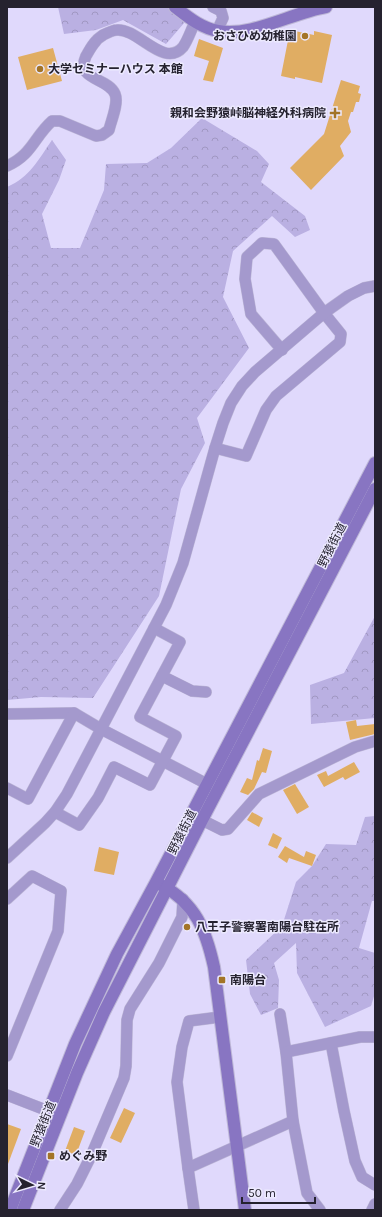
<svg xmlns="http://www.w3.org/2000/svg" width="382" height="1217" font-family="Karla,'Noto Sans JP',sans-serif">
  <defs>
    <pattern id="forest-crowns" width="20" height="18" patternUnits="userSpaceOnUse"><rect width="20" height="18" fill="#bab0e2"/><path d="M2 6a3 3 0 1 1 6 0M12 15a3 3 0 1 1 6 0" fill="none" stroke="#a097c2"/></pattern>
  </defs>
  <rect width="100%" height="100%" fill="#e0d9fc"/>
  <!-- forest -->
  <g fill="url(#forest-crowns)">
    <path d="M58,7H168L185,22L166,44L123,20L96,30L64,34Z"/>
    <path d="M202,118L257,151L269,164L261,182L305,216L310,230L295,237L272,216L233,251L223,297L249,348L197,418L205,443L181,489L159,596L93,698L41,697L7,700V187C30,177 38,160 52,140L66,160L59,180L42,214L51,248H80L104,190L106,164L147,163L171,148Z"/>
    <path d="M375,616V718L311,724L310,685L344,673Z"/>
    <path d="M375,816V901H372L359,948L375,953V993L371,1006L325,1027L297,973L296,943L274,963L279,980L278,1008L261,1015L250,994L246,960L282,926L296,882L312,866L326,844L356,845L365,817Z"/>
  </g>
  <!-- building -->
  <g fill="#e0ad63">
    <path d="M290,30L314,35V31L332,35L322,83L295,77V79L281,76Z"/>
    <path d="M199,39L223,48L213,82L203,80L209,61L194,56Z"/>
    <path d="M53,48L62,81L27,90L18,57Z"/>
    <path d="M341,80L360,86L358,93L361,94L359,102H356L353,112H351L348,121L351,132L340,146L344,156L311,190L290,168L324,134Z"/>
    <path d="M356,720L357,726L375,724V734L350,740L346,722Z"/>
    <path d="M263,748L272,751L266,773L262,772L254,789L248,795L240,792L247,778L252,780L257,760L259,761Z"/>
    <path d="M354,762L360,772L345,780L343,777L324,787L317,775L326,771L328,776Z"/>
    <path d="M295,784L309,807L297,814L283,790Z"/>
    <path d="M252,812L263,818L259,827L247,820Z"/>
    <path d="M273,833L282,838L277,849L268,845Z"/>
    <path d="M285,846L304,857L306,851L316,855L312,866L289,858L287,863L278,857Z"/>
    <path d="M99,847L119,852L114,875L94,871Z"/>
    <path d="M124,1108L135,1113L121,1143L110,1138Z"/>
    <path d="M7,1124L21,1129L8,1164H7Z"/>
    <path d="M74,1127L85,1131L76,1155L65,1151Z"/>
  </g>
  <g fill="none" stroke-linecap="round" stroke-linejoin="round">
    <!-- street casing -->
    <g stroke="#beb8d7" stroke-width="12">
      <g id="street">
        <path d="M213,7L221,11L223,18L217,31"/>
        <path d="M7,166C32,155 34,137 52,121H60L96,136L102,135L109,130C111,121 119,103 115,94C108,77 75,81 86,56C89,51 92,45 96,41C98,38 101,37 103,35C107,33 113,30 117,30C138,28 164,69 183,47C188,40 191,30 195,22"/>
        <path d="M215,448L246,456L266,410L276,396L340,342L341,334L324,313L274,244L262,243L247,257L245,279L251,314L282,350"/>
        <path d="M162,676L192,691L206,692"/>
        <path d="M7,714L74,713L101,729L207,784"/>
        <path d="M7,788L28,799L74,713"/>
        <path d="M55,812L79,825L98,798L114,767L150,785L176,736L140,717L180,642L154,628"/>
        <path d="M202,820L222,830L228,829L259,794L355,747L375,741"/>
        <path d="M7,858L45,823L55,812L67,794L166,605L183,563L215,448L223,423L231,403L242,386L255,372L324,313L348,296L364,288L375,286"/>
        <path d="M7,899L32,876L61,891L58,931L7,1056"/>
        <path d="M280,1014L286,1052L293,1121L307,1193L320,1210"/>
        <path d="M331,1043L344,1111L355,1161L362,1177L375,1185"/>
        <path d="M286,1052L360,1037H375"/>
        <path d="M7,1095L56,1114"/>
        <path d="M188,1168L293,1121"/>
        <path d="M60,1210L77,1184L91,1156L124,1078L126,1066L127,1020L130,1009L159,963L182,917L183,899"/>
        <path d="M194,1210L188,1168L177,1082L182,1047L189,1021L220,1017"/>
        <path d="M372,1210L375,1204"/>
      </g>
    </g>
    <!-- secondary casing -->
    <g stroke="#beb8d7" stroke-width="14">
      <g id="secondary">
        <path d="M175,7C188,17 201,28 218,31C252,37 291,13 326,7"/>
        <path d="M161,885C196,903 206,931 214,967L245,1210"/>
        <path d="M10,1210L75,1044L117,954L156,882L375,463"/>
        <path d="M23,1210L77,1073L104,1012L202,820L375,489"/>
      </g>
    </g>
    <!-- street -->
    <use href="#street" stroke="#a499cd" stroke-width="11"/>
    <!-- secondary -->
    <use href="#secondary" stroke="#8875c2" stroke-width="12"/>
  </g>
  <!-- markers -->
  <g fill="#a37427" stroke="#ece9fe" stroke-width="1.5">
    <circle cx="305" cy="36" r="4"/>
    <circle cx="40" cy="69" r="4"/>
    <path d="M333 107h4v4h4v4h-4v4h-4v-4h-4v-4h4z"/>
    <circle cx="187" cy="927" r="4"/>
    <rect x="218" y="976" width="8" height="8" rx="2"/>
    <rect x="47" y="1152" width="8" height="8" rx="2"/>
  </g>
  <g text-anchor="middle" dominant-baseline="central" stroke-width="3" stroke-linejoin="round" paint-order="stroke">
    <!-- poi labels -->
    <g font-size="12" font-weight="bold" fill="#25222f" stroke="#ece9fe" text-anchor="start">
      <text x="297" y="36" text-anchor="end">おさひめ幼稚園</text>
      <text x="48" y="69">大学セミナーハウス 本館</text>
      <text x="326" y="113" text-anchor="end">親和会野猿峠脳神経外科病院</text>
      <text x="195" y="927">八王子警察署南陽台駐在所</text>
      <text x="230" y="980">南陽台</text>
      <text x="59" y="1156">めぐみ野</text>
    </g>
    <!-- street labels -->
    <g font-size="12" fill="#25222f" stroke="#ece9fe">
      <text transform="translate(332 545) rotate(-63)">野猿街道</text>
      <text transform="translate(182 832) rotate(-63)">野猿街道</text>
      <text transform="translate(43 1124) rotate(-68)">野猿街道</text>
    </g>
  </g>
  <!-- border -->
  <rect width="382" height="1217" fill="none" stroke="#25222f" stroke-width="16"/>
  <!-- north arrow -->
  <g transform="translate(32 1185) rotate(95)" stroke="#ece9fe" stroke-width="3" paint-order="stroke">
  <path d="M0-3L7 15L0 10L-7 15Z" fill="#25222f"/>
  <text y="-6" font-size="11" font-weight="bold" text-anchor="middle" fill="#25222f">N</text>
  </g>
  <!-- scale -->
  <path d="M242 1197v6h73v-6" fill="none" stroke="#25222f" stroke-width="2"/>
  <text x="248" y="1197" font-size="12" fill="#25222f" stroke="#ece9fe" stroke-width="3" paint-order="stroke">50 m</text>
</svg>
